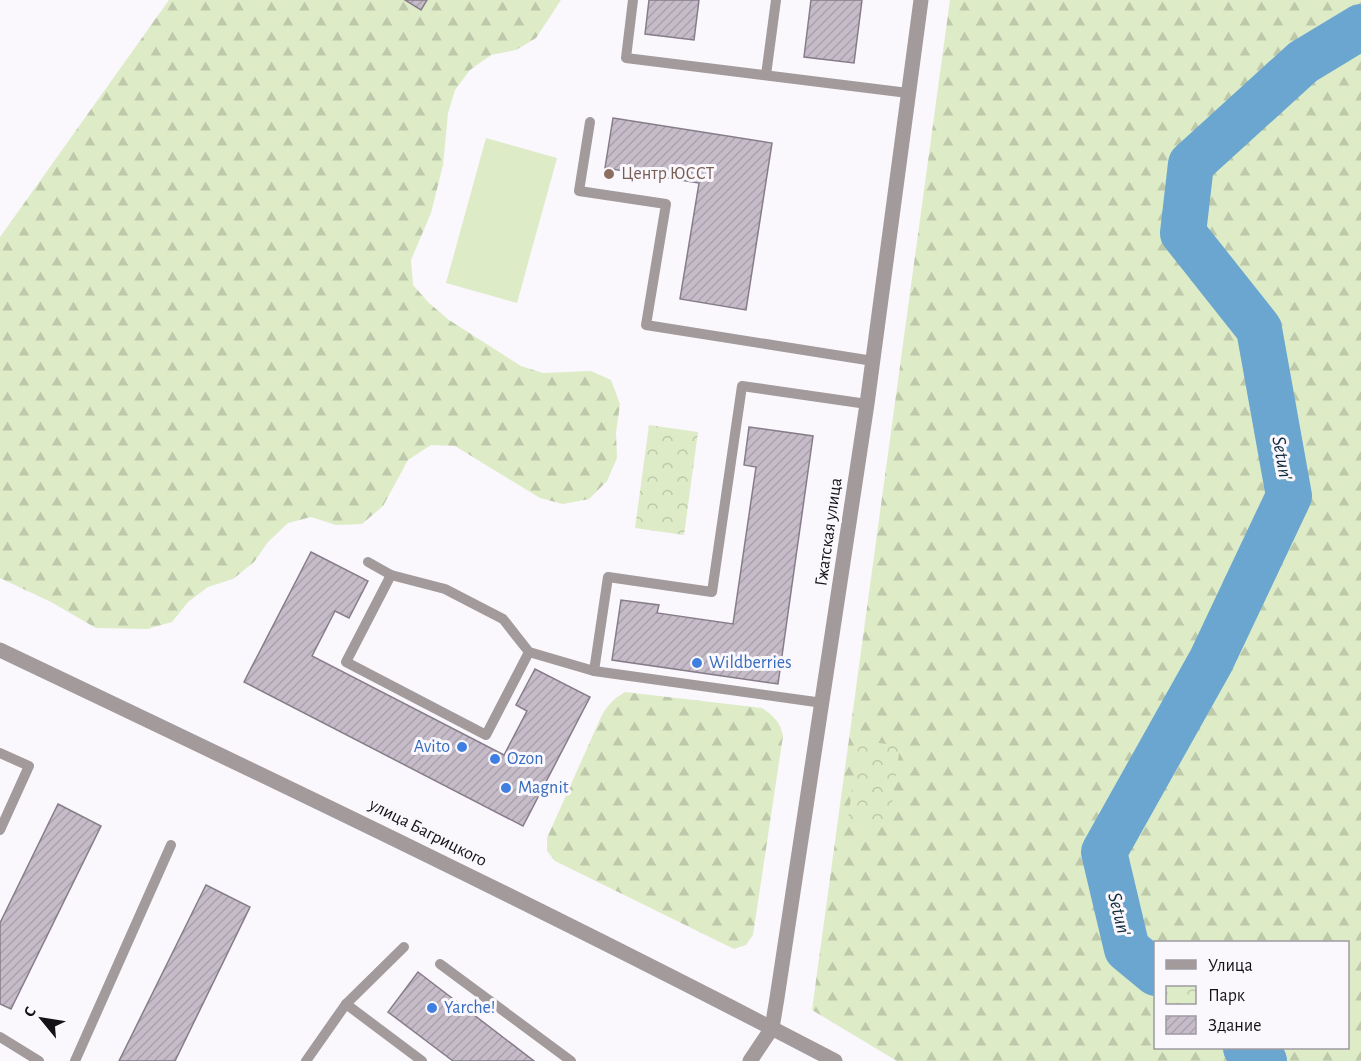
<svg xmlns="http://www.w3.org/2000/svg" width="1361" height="1061" font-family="'Alegreya Sans',sans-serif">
  <defs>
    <pattern id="forest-firs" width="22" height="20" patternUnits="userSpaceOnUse" patternTransform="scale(1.5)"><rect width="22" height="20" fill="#ddecc7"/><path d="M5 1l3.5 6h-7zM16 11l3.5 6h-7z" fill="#bdc9aa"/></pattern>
    <pattern id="park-crowns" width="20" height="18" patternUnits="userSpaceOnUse" patternTransform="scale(1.5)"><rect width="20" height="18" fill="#ddecc7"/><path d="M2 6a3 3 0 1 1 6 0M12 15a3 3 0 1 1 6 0" fill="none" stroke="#bdc9aa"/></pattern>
    <pattern id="building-hatch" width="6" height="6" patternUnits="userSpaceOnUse" patternTransform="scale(1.5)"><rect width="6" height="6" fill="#c6bcc9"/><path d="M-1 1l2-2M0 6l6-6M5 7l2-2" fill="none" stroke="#a9a1ac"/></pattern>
  </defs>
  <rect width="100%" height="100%" fill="#faf7fd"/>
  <!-- grass -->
  <path fill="#ddecc7" d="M486,138L557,158L517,303L446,283Z"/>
  <!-- forest -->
  <g fill="url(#forest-firs)" fill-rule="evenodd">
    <path d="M169,0H561L536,38L516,50L491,55L470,70L455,90L448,113L443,165L431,213L411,260L413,285L429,303L449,320L521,366L543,373L591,371L611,380L620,404L616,433L617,458L607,481L589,499L563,504L540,498L455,446L431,445L408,460L383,506L362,524L336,525L311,517L288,523L268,542L254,562L233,579L208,587L188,602L172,622L147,629L96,628L51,602L0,578V237Z"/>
    <path d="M950,0H1361V1061H897L812,1010ZM1156,942H1348V1048H1156Z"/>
    <path d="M625,692L762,708C774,716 780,722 783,736L753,935L746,945L734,949L555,861L547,851V838L601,717C607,706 613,699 625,692Z"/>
  </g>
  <!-- park -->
  <g fill="url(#park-crowns)">
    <path d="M649,425L698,432L684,535L635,528Z"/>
    <path d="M859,740L900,746L889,825L848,819Z"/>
  </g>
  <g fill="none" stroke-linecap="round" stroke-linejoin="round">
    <!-- river -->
    <g stroke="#6aa6cf" stroke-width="46">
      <path d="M1156,973L1127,949L1104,852L1211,661L1289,496L1259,329L1183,233L1191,164L1303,62L1361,27"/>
      <path d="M1246,1048L1264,1061"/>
    </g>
  </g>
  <!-- building -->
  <g fill="url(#building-hatch)" stroke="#877d8a" stroke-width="1.5">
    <path d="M405,0H427L421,10Z"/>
    <path d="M649,0H699L694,40L645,34Z"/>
    <path d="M811,0H862L854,63L804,57Z"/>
    <path d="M613,118L772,143L746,310L680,299L699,183L605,168Z"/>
    <path d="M749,427L813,436L778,684L612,660L621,600L659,605L657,613L733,624L756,467L744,465Z"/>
    <path d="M311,552L368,581L349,618L335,611L312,656L504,755L527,711L516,705L535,669L590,697L523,826L244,682Z"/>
    <path d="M58,804L101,826L11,1009L0,1004V923Z"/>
    <path d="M206,885L250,907L175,1061H119Z"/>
    <path d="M418,972L534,1061H453L388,1012Z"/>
  </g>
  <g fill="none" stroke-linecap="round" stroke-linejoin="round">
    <!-- service -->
    <g stroke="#a29a9b" stroke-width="10">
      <path d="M633,0L626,58L908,93"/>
      <path d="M766,75L776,0"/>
      <path d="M590,122L579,191L666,204L646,325L873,361"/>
      <path d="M368,562L391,575L445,589L503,619L529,652L594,671L823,703"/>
      <path d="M391,575L346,662L486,735L529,652"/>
      <path d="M594,671L608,577L712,592L742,386L867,404"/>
      <path d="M0,753L29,766L0,830"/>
      <path d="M440,964L571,1061"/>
      <path d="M346,1004L422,1061"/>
      <path d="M0,1037L39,1061"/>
      <path d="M75,1061L171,845"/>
      <path d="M306,1061L346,1004L404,947"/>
    </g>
    <!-- minor -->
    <path stroke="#a29a9b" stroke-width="15" d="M750,1061L772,1028L777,998L867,404L921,0"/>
    <!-- tertiary -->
    <path stroke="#a29a9b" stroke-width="15" d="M0,650C280,783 560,917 835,1061"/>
  </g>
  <!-- markers -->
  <circle fill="#8d6e63" stroke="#faf7fd" stroke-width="2" cx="609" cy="174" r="6"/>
  <g fill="#3f7fe0" stroke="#faf7fd" stroke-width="2">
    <circle cx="697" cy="663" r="6"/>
    <circle cx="462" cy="747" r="6"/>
    <circle cx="495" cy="759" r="6"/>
    <circle cx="506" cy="788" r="6"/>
    <circle cx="432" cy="1008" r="6"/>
  </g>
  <g text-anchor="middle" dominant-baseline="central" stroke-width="6" stroke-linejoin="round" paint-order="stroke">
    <!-- education labels -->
    <g font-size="18" fill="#785e54" stroke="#faf7fd" text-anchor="start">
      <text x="621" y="174">Центр ЮССТ</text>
    </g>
    <!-- street labels -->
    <g font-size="18" fill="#141217" stroke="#faf7fd">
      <text transform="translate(829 532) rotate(-82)">Гжатская улица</text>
      <text transform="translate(428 833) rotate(27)">улица Багрицкого</text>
    </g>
    <!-- shop labels -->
    <g font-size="18" fill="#366cbe" stroke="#faf7fd" text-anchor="start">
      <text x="709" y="663">Wildberries</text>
      <text x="450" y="747" text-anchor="end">Avito</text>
      <text x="507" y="759">Ozon</text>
      <text x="518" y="788">Magnit</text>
      <text x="444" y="1008">Yarche!</text>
    </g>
    <!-- water labels -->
    <g font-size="20" font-style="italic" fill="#112c3e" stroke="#faf7fd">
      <text transform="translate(1282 458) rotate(80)">Setun'</text>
      <text transform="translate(1119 914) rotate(76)">Setun'</text>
    </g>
  </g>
  <!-- legend -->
  <rect x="1154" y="941" width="195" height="108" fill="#faf7fd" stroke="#9e9ba1" stroke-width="1.5"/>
  <rect x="1166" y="960" width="30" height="9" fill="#a29a9b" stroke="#9e9ba1" stroke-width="1.5"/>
  <text x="1208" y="971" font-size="18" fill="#141217">Улица</text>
  <rect x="1166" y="986" width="30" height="18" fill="url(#park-crowns)" stroke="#9e9ba1" stroke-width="1.5"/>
  <text x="1208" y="1001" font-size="18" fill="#141217">Парк</text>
  <rect x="1166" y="1016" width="30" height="18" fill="url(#building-hatch)" stroke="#9e9ba1" stroke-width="1.5"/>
  <text x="1208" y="1031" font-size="18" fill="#141217">Здание</text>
  <!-- north arrow -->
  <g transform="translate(42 1019) rotate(300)" stroke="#faf7fd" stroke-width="4.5" paint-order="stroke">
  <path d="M0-4.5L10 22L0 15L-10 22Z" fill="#141217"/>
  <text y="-9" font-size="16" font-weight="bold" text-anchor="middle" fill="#141217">С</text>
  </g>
</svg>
